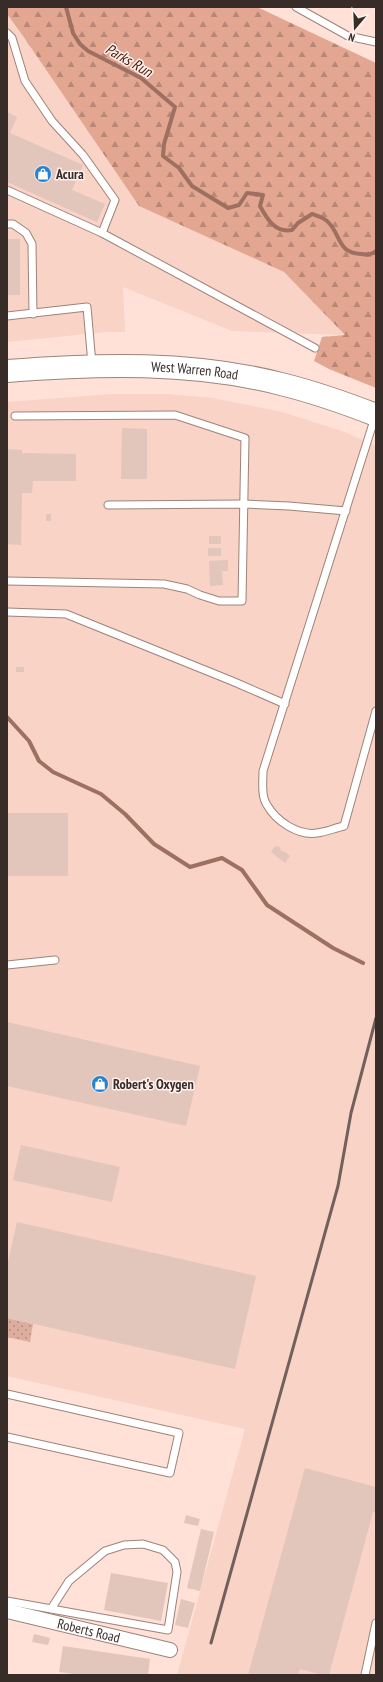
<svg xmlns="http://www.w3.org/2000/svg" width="383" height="1682" font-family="'PT Sans Narrow',sans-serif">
  <defs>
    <pattern id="grass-dots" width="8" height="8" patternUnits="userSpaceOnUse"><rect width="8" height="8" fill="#ddae9e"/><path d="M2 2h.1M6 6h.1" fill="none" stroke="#b48e81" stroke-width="1.8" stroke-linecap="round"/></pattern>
    <pattern id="forest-firs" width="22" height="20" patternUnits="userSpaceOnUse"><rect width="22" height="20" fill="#e3a691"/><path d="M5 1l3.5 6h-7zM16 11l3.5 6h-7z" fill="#b98776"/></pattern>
  </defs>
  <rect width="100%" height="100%" fill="#ffe1d7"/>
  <!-- built -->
  <g fill="#f8d3c6">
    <path d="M7,14L23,36L139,206L284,272L345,335L232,331L123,287L125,332H107L7,342Z"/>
    <path d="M113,394H168L213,398L282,412L345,432L376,446V1675H177L245,1429L7,1376V402Z"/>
  </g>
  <!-- grass -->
  <path fill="url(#grass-dots)" d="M7,1318L33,1324L30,1342L7,1337Z"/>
  <!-- forest -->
  <path fill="url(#forest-firs)" d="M7,7H257L376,63V388L329,369L314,361L322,337L345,335L284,272L139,206L23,36L7,14Z"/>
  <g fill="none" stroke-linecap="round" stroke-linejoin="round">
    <!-- stream -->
    <g stroke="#9d7061" stroke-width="4">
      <path d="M66,7L73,33L80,44L88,51L141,78L175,107L164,144L163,156L179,168L192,186L228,208L239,205L247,193L263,195L260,206C267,219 275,233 292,230L298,223L312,214C318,216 325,218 329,223C341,236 338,253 361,254C367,255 372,255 376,251"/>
      <path d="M7,717L29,741L39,761L53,772L101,794L125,814L154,844L190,867L222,858L242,870L267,905L333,948L363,963"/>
    </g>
  </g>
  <!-- building -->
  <g fill="#e2c5bb">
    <path d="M7,112L17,117L10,133L83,165L72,190L105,204L97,222L7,182Z"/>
    <rect x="7" y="239" width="13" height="56"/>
    <path d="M122,428L147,429V479H121Z"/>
    <path d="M7,449L22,450V453L76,454V481H33L32,493H22L21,545L7,544Z"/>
    <rect x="46" y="514" width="5" height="7"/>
    <rect x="209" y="536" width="12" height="8"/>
    <rect x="208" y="548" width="13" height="8"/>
    <path d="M228,560V571H222L223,585L210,586L209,561Z"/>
    <rect x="16" y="667" width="8" height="5"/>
    <rect x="7" y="813" width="61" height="63"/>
    <path d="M275,846L277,847L278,846L281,848L280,850L285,852L290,856L285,863L271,852Z"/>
    <path d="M7,1022L200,1066L186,1126L7,1086Z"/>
    <path d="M21,1145L120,1167L112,1202L13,1180Z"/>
    <path d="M17,1222L256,1276L235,1369L7,1318V1266Z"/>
    <path d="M305,1468L376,1487V1513L373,1512L329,1675H323L300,1669L298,1675H248Z"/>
    <path d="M186,1515L200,1519L198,1526L184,1523Z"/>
    <path d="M201,1529L214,1532L200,1591L187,1588Z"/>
    <path d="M111,1573L168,1583L161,1621L104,1610Z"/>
    <path d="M181,1599L195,1603L188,1628L175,1625Z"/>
    <path d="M34,1634L50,1638L48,1645L32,1642Z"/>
    <path d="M63,1646L150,1659L148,1675H82L59,1672Z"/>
  </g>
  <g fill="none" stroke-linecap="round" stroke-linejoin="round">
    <!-- service casing -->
    <g stroke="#9e837a" stroke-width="9">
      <g id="service">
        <path d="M296,7L348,36L376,42"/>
        <path d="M7,33L12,38L25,81L52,121L83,155L115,200L102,233L7,190"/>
        <path d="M7,224H13L26,233L32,244L33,314"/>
        <path d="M102,233L315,348"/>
        <path d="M7,316L87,307L92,364"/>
        <path d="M375,417L263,771C263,782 261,796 267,805C276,821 298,836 317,833C326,832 335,828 344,826L376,711"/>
        <path d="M108,505L244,504L289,506L346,511"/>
        <path d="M7,581L164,584L187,589L200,595L219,601H242L245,438L175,415L15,416"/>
        <path d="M7,612L66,614L232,681L285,704"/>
        <path d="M7,965L55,960"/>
        <path d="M7,1394L179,1433L170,1473L7,1437"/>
        <path d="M7,1601L168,1630L177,1572L175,1562L163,1550L143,1544L124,1545L105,1551L69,1581L51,1609"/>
        <path d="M365,1675L376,1623"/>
      </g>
    </g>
    <!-- minor casing -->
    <g stroke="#9e837a" stroke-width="16">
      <g id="minor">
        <path id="s1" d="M7,1611L170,1650"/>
      </g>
    </g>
    <!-- primary casing -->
    <g stroke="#9e837a" stroke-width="24">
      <g id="primary">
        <path id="s2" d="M7,371C98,364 192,361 281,384C314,392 345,403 376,415"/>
      </g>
    </g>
    <!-- service -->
    <use href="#service" stroke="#fff" stroke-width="7"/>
    <!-- minor -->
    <use href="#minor" stroke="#fff" stroke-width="14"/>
    <!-- primary -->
    <use href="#primary" stroke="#fff" stroke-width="22"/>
    <!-- rail -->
    <path stroke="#71605b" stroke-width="3" d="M211,1643L338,1186L351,1113L376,1018"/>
  </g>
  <!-- icons -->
  <defs>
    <g id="shop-disc" transform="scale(0.9)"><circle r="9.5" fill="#2882cf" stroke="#fff2ee"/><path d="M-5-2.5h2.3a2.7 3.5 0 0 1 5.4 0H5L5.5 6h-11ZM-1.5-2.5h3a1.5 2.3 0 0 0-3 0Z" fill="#fff"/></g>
  </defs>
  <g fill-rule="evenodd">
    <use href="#shop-disc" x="43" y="174"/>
    <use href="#shop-disc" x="100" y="1084"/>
  </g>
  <g text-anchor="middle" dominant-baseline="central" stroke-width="3" stroke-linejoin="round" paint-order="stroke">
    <!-- poi labels -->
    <g font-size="14" font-weight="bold" fill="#382c29" stroke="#fff2ee" text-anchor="start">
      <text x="56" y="174">Acura</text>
      <text x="113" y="1084">Robert's Oxygen</text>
    </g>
    <!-- street labels -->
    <g font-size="14" fill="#382c29" stroke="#fff2ee">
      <text stroke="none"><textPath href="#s2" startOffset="188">West Warren Road</textPath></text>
      <text stroke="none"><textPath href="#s1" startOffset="84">Roberts Road</textPath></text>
    </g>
    <!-- water labels -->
    <g font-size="15" font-style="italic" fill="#501906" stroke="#fff2ee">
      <text transform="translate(129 60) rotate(30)">Parks Run</text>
    </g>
  </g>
  <!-- border -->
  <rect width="383" height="1682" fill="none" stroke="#382c29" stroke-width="16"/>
  <!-- north arrow -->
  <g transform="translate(355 28) rotate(199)" stroke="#fff2ee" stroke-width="3" paint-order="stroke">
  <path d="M0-3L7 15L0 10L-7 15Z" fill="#382c29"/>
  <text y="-6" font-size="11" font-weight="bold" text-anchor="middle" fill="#382c29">N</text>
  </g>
</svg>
